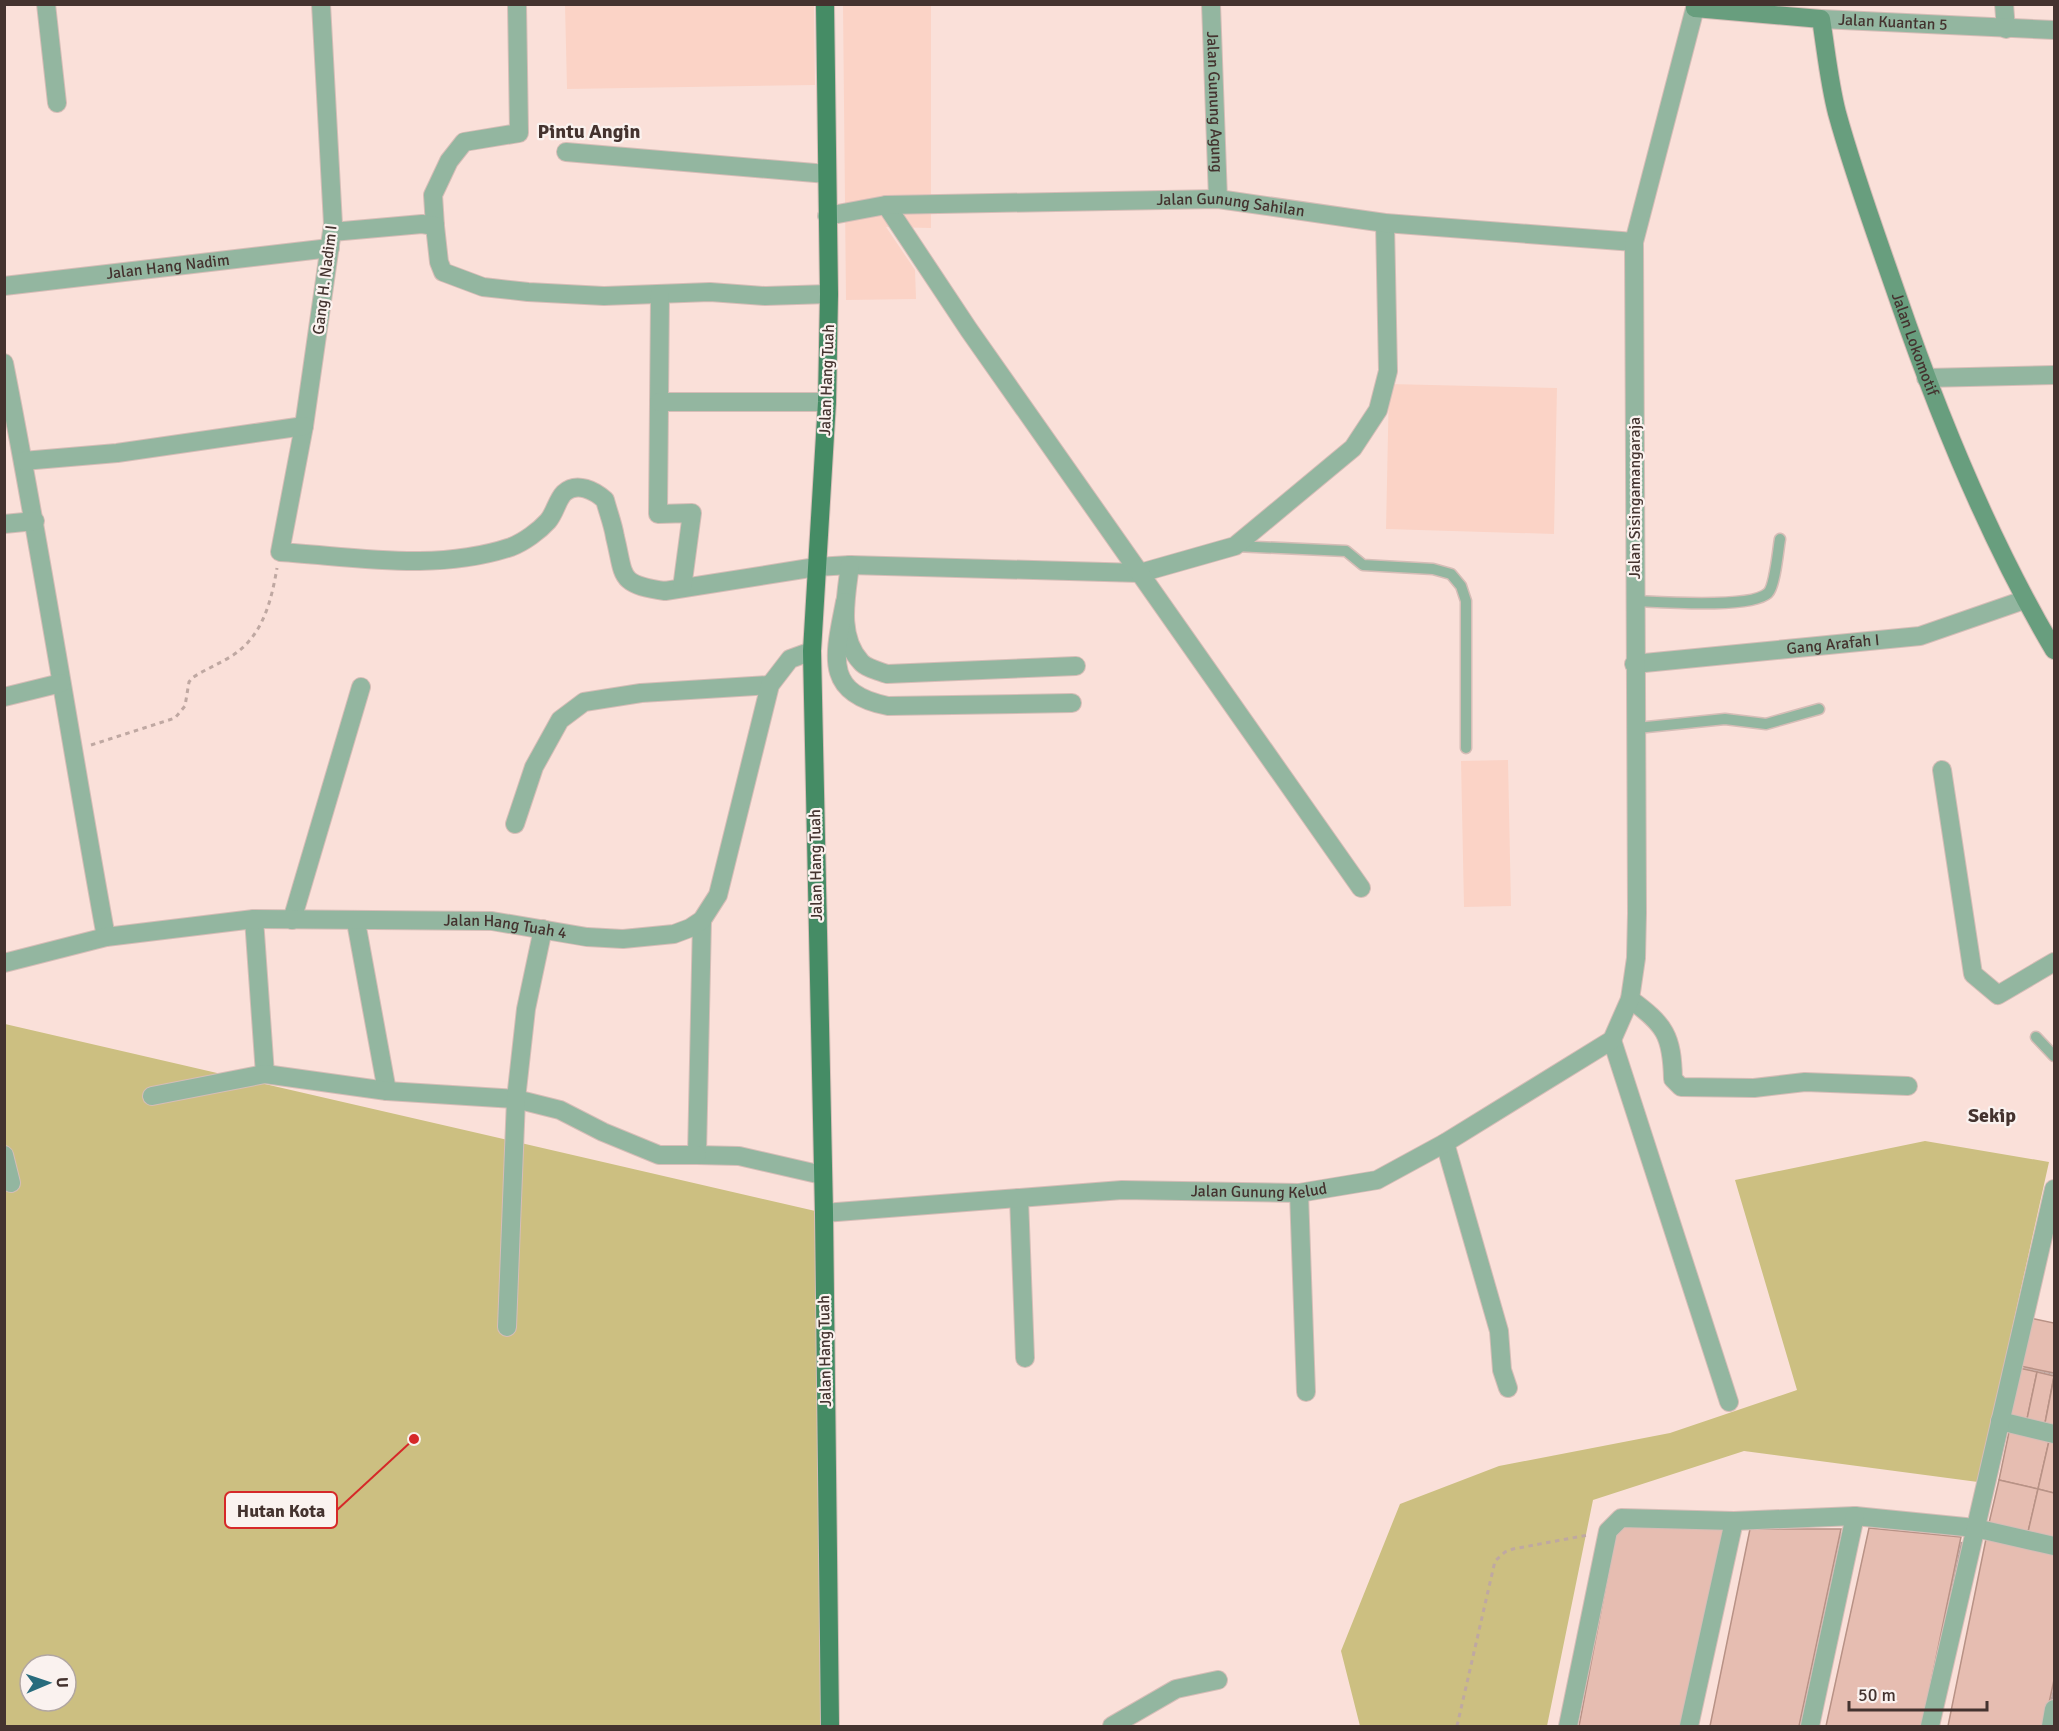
<svg xmlns="http://www.w3.org/2000/svg" width="2059" height="1731" font-family="Signika,sans-serif">
  <defs>
    <filter id="shadow"><feDropShadow dx="3.5" dy="6" stdDeviation="0" flood-color="#0004"/></filter>
  </defs>
  <rect width="100%" height="100%" fill="#fae0d9"/>
  <!-- built -->
  <g fill="#fbd3c6">
    <path d="M565,5H814L815,85L567,89Z"/>
    <path d="M843,5H931V228L886,227L915,270L916,299L846,300Z"/>
    <path d="M1389,384L1557,388L1554,534L1386,529Z"/>
    <path d="M1508,760L1511,906L1464,907L1461,761Z"/>
  </g>
  <!-- green -->
  <g fill="#ccbf81" fill-rule="evenodd">
    <path d="M5,1024L824,1213L822,1726H5ZM30,1665H66V1701H30Z"/>
    <path d="M1925,1141L2049,1162L1978,1482L1744,1451L1593,1500L1547,1726H1360L1341,1651L1400,1504L1499,1466L1670,1433L1797,1390L1735,1180Z"/>
  </g>
  <!-- building -->
  <g fill="#e6bdb1" stroke="#b89286" stroke-width="1.5" filter="url(#shadow)">
    <path d="M2030,1318L2054,1323V1373L2020,1366Z"/>
    <path d="M2019,1368L2037,1372L2027,1419L2009,1415Z"/>
    <path d="M2037,1372L2054,1376L2045,1423L2027,1419Z"/>
    <path d="M2054,1377V1425L2045,1423Z"/>
    <path d="M2009,1432L2049,1441L2038,1489L1999,1480Z"/>
    <path d="M2049,1441L2054,1443V1493L2038,1489Z"/>
    <path d="M1999,1480L2038,1489L2028,1532L1989,1523Z"/>
    <path d="M2038,1489L2054,1493V1538L2028,1532Z"/>
    <path d="M1617,1527H1728L1684,1726H1579Z"/>
    <path d="M1869,1528L1961,1537L1922,1726H1826Z"/>
    <path d="M1750,1529H1841L1799,1726H1710Z"/>
    <path d="M1986,1539L2054,1554V1680L2044,1726H1948Z"/>
  </g>
  <g fill="none" stroke-linecap="round" stroke-linejoin="round">
    <!-- lane casing -->
    <g stroke="#d6bdb7" stroke-width="13">
      <g id="lane">
        <path d="M1235,546L1346,551L1363,565L1433,569L1451,574L1461,586L1466,601V748"/>
        <path d="M1635,601C1660,602 1751,609 1768,593C1775,586 1778,550 1780,539"/>
        <path d="M1637,728L1725,719L1766,724L1819,709"/>
        <path d="M2036,1037L2054,1056"/>
      </g>
    </g>
    <!-- street casing -->
    <g stroke="#d6bdb7" stroke-width="20">
      <g id="street">
        <path d="M46,4L57,103"/>
        <path d="M321,4L333,224L304,426L280,552C357,557 436,572 511,547C524,542 539,531 548,521C555,513 557,500 564,493C577,481 595,491 605,500C608,512 613,524 615,537C625,577 617,584 665,591L816,567L850,565L1140,573L1235,546L1353,448L1378,410L1388,371L1385,223"/>
        <path id="s1" d="M1211,4L1218,199"/>
        <path d="M2004,4L2006,29"/>
        <path id="s2" d="M1821,19L2054,30"/>
        <path d="M566,152L827,174"/>
        <path d="M886,205L969,330L1361,888"/>
        <path id="s3" d="M827,216L886,205L1218,199L1385,223L1634,242"/>
        <path d="M435,226L433,195L449,161L464,142L519,133L517,4"/>
        <path d="M332,232L422,224L435,226L439,262L443,272L483,287L528,292L604,296L710,292L765,296L829,294"/>
        <path id="s4" d="M4,286L330,248"/>
        <path d="M660,294L658,514L692,513L682,588"/>
        <path d="M4,363C42,554 71,746 106,937"/>
        <path d="M1926,378L2054,375"/>
        <path d="M659,402H827"/>
        <path d="M23,461L117,453L304,426"/>
        <path d="M4,524L35,521"/>
        <path d="M850,565C846,597 837,636 861,662C866,668 879,671 887,674L1076,666"/>
        <path d="M845,602C835,654 822,693 888,706L1072,703"/>
        <path id="s5" d="M1634,664L1920,636L2024,600"/>
        <path d="M4,697L61,683"/>
        <path d="M1942,770L1973,974L1998,995L2054,962"/>
        <path d="M515,824L534,767L560,720L584,702L641,693L770,685"/>
        <path d="M254,919L265,1074"/>
        <path d="M292,920L361,687"/>
        <path d="M702,920L697,1155L739,1156L822,1175"/>
        <path d="M356,922L387,1091"/>
        <path id="s6" d="M4,963L106,937L254,919L492,921L587,937L623,939L674,934L690,928L702,920L718,895L770,685L790,659L812,651"/>
        <path d="M1630,999C1665,1025 1672,1035 1673,1079L1681,1087L1754,1088L1805,1082L1908,1086"/>
        <path d="M1612,1040L1729,1402"/>
        <path d="M152,1096L265,1074L387,1091L516,1099L560,1110L603,1132L659,1155H697"/>
        <path d="M1445,1143L1499,1331L1502,1370L1508,1388"/>
        <path d="M4,1155L11,1183"/>
        <path d="M1299,1193L1306,1392"/>
        <path d="M1019,1198L1025,1358"/>
        <path id="s7" d="M824,1213L1122,1190L1299,1193L1377,1180L1445,1143L1612,1040L1630,999L1636,958L1637,913L1634,242L1695,8"/>
        <path d="M507,1327L516,1099L526,1009L543,929"/>
        <path d="M2000,1421L2054,1434"/>
        <path d="M1112,1726L1176,1689L1218,1680"/>
        <path d="M1568,1726L1608,1531L1621,1518L1734,1521L1855,1516L1975,1528L2054,1546"/>
        <path d="M1689,1726L1734,1521"/>
        <path d="M1810,1726L1855,1516"/>
        <path d="M1930,1726L2054,1189"/>
        <path d="M2051,1726L2054,1709"/>
      </g>
    </g>
    <!-- secondary casing -->
    <g stroke="#d6bdb7" stroke-width="20">
      <g id="secondary">
        <path id="s8" d="M1696,4L1695,8L1821,19C1826,50 1829,82 1837,113C1854,175 1877,237 1898,298C1940,420 1989,540 2054,650"/>
      </g>
    </g>
    <!-- primary casing -->
    <g stroke="#d6bdb7" stroke-width="20">
      <path id="primary" d="M825,4L829,294L827,402L812,651L824,1213L830,1726"/>
    </g>
    <!-- path -->
    <g stroke="#bfa8a2" stroke-width="3" stroke-dasharray="4.5 4.5" stroke-linecap="butt">
      <path d="M91,745L175,718L185,706L189,682L192,678C204,670 217,665 230,657C262,638 271,603 277,568"/>
      <path d="M1457,1726L1495,1561L1505,1552L1513,1549L1588,1535"/>
    </g>
    <!-- lane -->
    <use href="#lane" stroke="#93b6a0" stroke-width="10"/>
    <!-- street -->
    <use href="#street" stroke="#93b6a0" stroke-width="18"/>
    <!-- secondary -->
    <use href="#secondary" stroke="#689e7e" stroke-width="18"/>
    <!-- primary -->
    <use href="#primary" stroke="#458c65" stroke-width="18"/>
  </g>
  <g text-anchor="middle" dominant-baseline="central" stroke-width="4.5" stroke-linejoin="round" paint-order="stroke">
    <!-- street labels -->
    <g font-size="16" fill="#44332f" stroke="#faf2ef">
      <text stroke="none"><textPath href="#s2" startOffset="72">Jalan Kuantan 5</textPath></text>
      <text stroke="none"><textPath href="#s1" startOffset="98">Jalan Gunung Agung</textPath></text>
      <text stroke="none"><textPath href="#s3" startOffset="405">Jalan Gunung Sahilan</textPath></text>
      <text stroke="none"><textPath href="#s4" startOffset="165">Jalan Hang Nadim</textPath></text>
      <text transform="translate(325 280) rotate(-83)">Gang H. Nadim I</text>
      <text stroke="none"><textPath href="#s8" startOffset="470">Jalan Lokomotif</textPath></text>
      <text transform="translate(827 380) rotate(-88)">Jalan Hang Tuah</text>
      <text transform="translate(1635 498) rotate(-90)">Jalan Sisingamangaraja</text>
      <text stroke="none"><textPath href="#s5" startOffset="200">Gang Arafah I</textPath></text>
      <text transform="translate(816 865) rotate(-91)">Jalan Hang Tuah</text>
      <text stroke="none"><textPath href="#s6" startOffset="506">Jalan Hang Tuah 4</textPath></text>
      <text stroke="none"><textPath href="#s7" startOffset="436">Jalan Gunung Kelud</textPath></text>
      <text transform="translate(825 1351) rotate(-91)">Jalan Hang Tuah</text>
    </g>
    <!-- quarter labels -->
    <g font-size="20" font-weight="bold" fill="#44332f" stroke="#faf2ef">
      <text x="589" y="131">Pintu Angin</text>
      <text x="1992" y="1115">Sekip</text>
    </g>
  </g>
  <!-- callouts -->
  <path fill="none" stroke="#d62828" stroke-width="2" d="M414 1439L337 1510"/>
  <circle fill="#d62828" stroke="#faf2ef" stroke-width="2" cx="414" cy="1439" r="6"/>
  <rect fill="#faf2ef" stroke="#d62828" stroke-width="2" x="225" y="1492" width="112" height="36" rx="6"/>
  <g font-size="18" text-anchor="middle" font-weight="bold" fill="#44332f">
    <text x="281" y="1517">Hutan Kota</text>
  </g>
  <!-- border -->
  <rect width="2059" height="1731" fill="none" stroke="#44332f" stroke-width="12"/>
  <!-- north arrow -->
  <g transform="translate(48 1683) rotate(88)"><circle r="28" fill="#faf2ef" stroke="#b1a6a2" stroke-width="1.5"/>
  <path d="M0-4.5L10 22L0 15L-10 22Z" fill="#286c7d"/>
  <text y="-9" font-size="16" font-weight="bold" text-anchor="middle" fill="#44332f">U</text>
  </g>
  <!-- scale -->
  <path d="M1849 1701v9h138v-9" fill="none" stroke="#44332f" stroke-width="3"/>
  <text x="1858" y="1701" font-size="18" fill="#44332f" stroke="#faf2ef" stroke-width="4.5" paint-order="stroke">50 m</text>
</svg>
